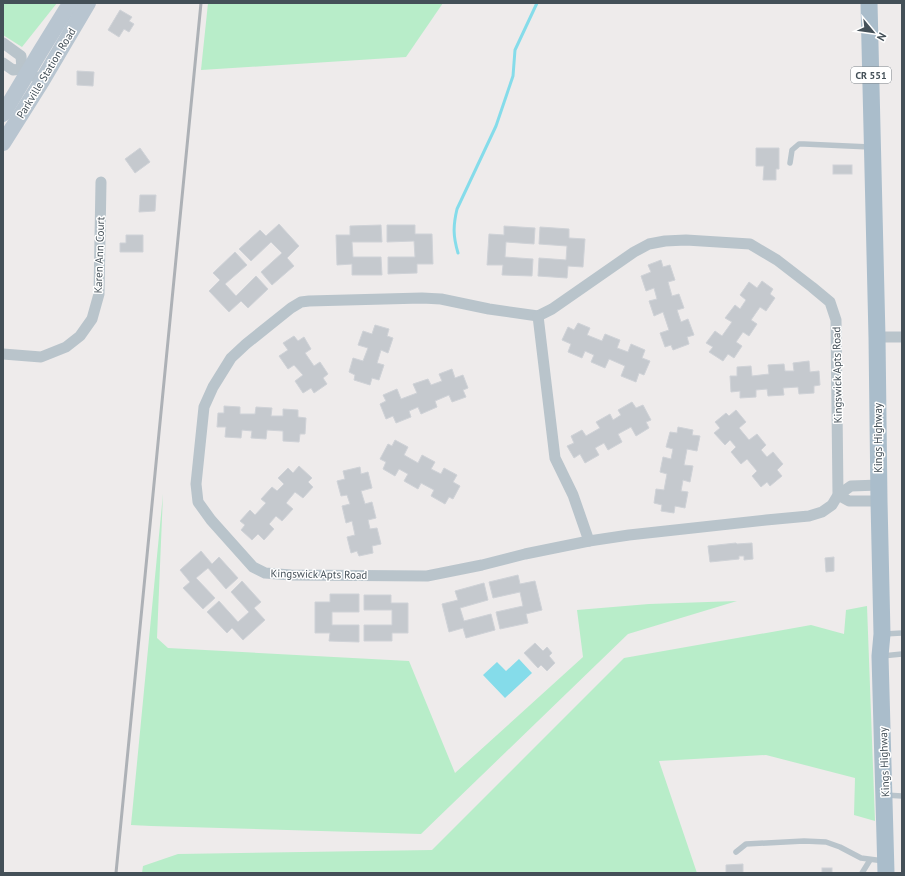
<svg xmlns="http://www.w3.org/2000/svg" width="905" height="876" font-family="'PT Sans',sans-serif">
  <rect width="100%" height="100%" fill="#eeebeb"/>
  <!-- green -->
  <g fill="#b8edc9">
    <path d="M3,3H57L22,47L3,35Z"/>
    <path d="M208,3H443L406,57L201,70Z"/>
    <path d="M163,494L157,638L168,648L409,661L455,773L583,657L577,610L649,604L737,601L628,634L421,834L151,826L131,825Z"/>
    <path d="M867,606L875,821L854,815L855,778L766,755L659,761L697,873H142L143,866L178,854L432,850L624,658L811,625L844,634L846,610Z"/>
  </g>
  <!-- water -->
  <path fill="#85dcea" d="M519,659L532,673L505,698L483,675L497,662L506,671Z"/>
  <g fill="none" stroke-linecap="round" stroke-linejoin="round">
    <!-- stream -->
    <path stroke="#85dcea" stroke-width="3" d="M458,253C453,236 453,226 457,209L496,126L513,76L515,50L537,3"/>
  </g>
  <!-- building -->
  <g fill="#c5c9ce" stroke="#cfd2d7">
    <path d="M120,10L132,17L129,21L134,24L129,32L124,29L119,37L108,30Z"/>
    <path d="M77,71L94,72L93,86L77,85Z"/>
    <path d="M140,148L150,162L135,173L125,159Z"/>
    <path d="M756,148H779V169H776V180H763L764,166H756Z"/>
    <rect x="833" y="165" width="19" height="9"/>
    <path d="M140,195H156L155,211L139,212Z"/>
    <path d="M279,224L299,246L287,258L294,266L272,285L261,272L282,253L271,242L251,261L239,249L260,230L266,236Z"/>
    <path d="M381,225L382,242H352L353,257H381L382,275H352V264L337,265L336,235H350V226Z"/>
    <path d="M387,225H415V234H432L433,264H417V273L388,274V257H415L414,241L387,242Z"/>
    <path d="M504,226L535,228L534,244L506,242L505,257L533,259L532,276L502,275L503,265H487L489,234L504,235Z"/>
    <path d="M540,227L569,229V238L585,239L583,267L568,266L567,278L538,276L539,258L566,260L567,246L539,244Z"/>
    <path d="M126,235H143V252H120V243H126Z"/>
    <path d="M235,252L247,265L225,284L236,296L256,276L268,289L248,308L241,301L229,312L209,291L220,280L213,273Z"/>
    <path d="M661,260L663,267L670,265L675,280L668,282L672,296L679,294L684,308L677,310L681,322L688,319L694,335L687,337L689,344L673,350L671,345L665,347L660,333L669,330L663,312L654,316L649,301L657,299L654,288L646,291L641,276L651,272L648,265Z"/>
    <path d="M762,281L773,289L770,294L775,298L766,311L760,307L751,320L757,324L749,336L743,332L736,342L742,346L734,358L728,354L723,361L709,352L713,347L706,343L715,331L722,336L732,322L725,318L735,305L740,309L746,300L740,295L749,282L757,288Z"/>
    <path d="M578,323L590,328L587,335L602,341L605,334L620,340L617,348L628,352L631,344L645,350L642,358L650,361L644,375L639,373L636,382L621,376L625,366L609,359L605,368L591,362L594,355L585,351L582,358L568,352L571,344L562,340L568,327L574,330Z"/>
    <path d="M375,325L389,329L387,336L393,338L388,353L381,350L377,363L384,365L379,380L372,378L370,385L354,380L355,375L349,372L353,358L363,361L368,348L358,345L363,331L372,334Z"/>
    <path d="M294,336L298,341L304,337L311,349L305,353L314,366L320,362L328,374L323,378L327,384L314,393L311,388L303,393L295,381L303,375L294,365L288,369L279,356L288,350L283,343Z"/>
    <path d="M809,361L810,372L819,371L820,385L814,386V393L799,394L798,387L783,388L784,395L768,396L767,389L756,390V397L740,398V391L731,392L730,376H737V367L751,366L752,376L769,374L768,365L784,364L785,371H794L793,363Z"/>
    <path d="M452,369L455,378L463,375L468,388L463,390L466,397L452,402L449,395L435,401L437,407L421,414L418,407L409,411L411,417L396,423L393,416L386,419L380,404L386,401L383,395L397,389L401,399L417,393L413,384L428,379L431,385L442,381L439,374Z"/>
    <path d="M632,402L636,408L643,405L651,420L646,422L649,428L636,436L631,427L618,434L622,442L608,450L604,443L595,448L599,455L585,463L580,454L574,458L567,446L574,443L571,436L582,430L586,436L600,428L596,422L610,414L613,420L621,415L618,410Z"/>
    <path d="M224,406L240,407V414H255L256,407L272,408L271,416H283V409L298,410V417L306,418L305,434H300L299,442L283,441V431L267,430L266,439L251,438L252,431L242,430L241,438L225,437L226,427H217L218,413H224Z"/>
    <path d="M736,410L746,422L739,428L749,440L757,434L766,445L761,450L767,457L773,452L783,464L777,470L782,476L770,486L767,482L761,487L752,476L757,471L747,459L741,464L731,452L736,447L730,440L725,445L714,433L720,428L715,422L726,413L729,416Z"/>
    <path d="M678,427L693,430L692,435L700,436L697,451L687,449L684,465L693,466L690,482L683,480L681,491L688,492L685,508L675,506L674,513L661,511L662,505L654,503L656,489L664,490L667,474L660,472L663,457L671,459L673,449L666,447L670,432L677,433Z"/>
    <path d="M395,440L408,447L404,455L418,463L422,455L435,462L431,469L441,474L444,468L457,475L453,482L460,486L453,499L449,497L445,504L431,496L434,490L421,483L418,489L404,481L408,474L399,469L395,476L383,469L386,462L380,459L388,444L392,446Z"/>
    <path d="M299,466L312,478L308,482L313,487L303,498L295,492L286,503L293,509L282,521L276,516L269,524L274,529L264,540L258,534L252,540L241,530L245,525L240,521L250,510L255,515L266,503L261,499L272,487L277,491L284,484L278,478L288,468L293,473Z"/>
    <path d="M360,467L361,474L368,472L372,488L361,491L365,504L372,502L376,518L368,520L370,529L377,528L381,544L372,546L373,553L359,556L357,551L351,553L347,537L355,535L352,521L346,523L342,506L350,504L347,495L341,496L337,481L345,479L343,471Z"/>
    <path d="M736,543L737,544L752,543L753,559L744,560V556H739V559L710,562L708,546Z"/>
    <path d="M201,551L212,564L219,557L238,578L226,589L208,568L196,578L215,598L203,609L183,588L190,582L180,570Z"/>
    <path d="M834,557V571L826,572L825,558Z"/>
    <path d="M518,575L520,584L535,581L542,610L526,614L528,623L500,629L496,612L523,606L520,592L493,598L489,582Z"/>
    <path d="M242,581L261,602L254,608L265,620L243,640L232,628L227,633L207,612L219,601L238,622L249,612L231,592Z"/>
    <path d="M484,583L488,600L460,608L464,621L491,614L495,630L466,638L463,628L449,632L442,604L458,600L455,591Z"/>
    <path d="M330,594H359V612H332V625H359V642L329,641L330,633H315V602H330Z"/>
    <path d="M364,595H391V603H408V633H392V641H364V625H392V610H364Z"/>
    <path d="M535,643L543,651L547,647L552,653L549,656L555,663L547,671L541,665L538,668L524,653Z"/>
    <path d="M743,864V873H726V865Z"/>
    <rect x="822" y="868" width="10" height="5"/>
  </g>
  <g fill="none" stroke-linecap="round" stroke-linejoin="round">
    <!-- lane -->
    <g stroke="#b9c4cb" stroke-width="5.5">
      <path d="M790,163L792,150L799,144H804L870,147"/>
      <path d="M884,634L902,633"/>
      <path d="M882,656L902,654"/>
      <path d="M885,795L902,796"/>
      <path d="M736,852L746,844L804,841L826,842L840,847L861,858L884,861"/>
      <path d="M862,873L870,860"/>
    </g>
    <!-- street -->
    <g stroke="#b9c4cb" stroke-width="11">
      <path d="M3,43L21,56L22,69"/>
      <path d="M3,63L13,70L22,69L34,76"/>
      <path d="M686,240L750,244L777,260L812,287L830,302L836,320L838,495L832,505L822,512L809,516L766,520L629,535L589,541L525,554L482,565L427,576L291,575L265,573L253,567L211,520L198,502L196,484L204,407L213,387L231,358L246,344L291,308L301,302L309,301L422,298L441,299L489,309L538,316L552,309L634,252L649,244L665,241Z"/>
      <path d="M538,316L555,458L573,495L589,541"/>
      <path d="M877,337H902"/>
      <path d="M3,354L41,357L66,347L80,336L92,319L99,294L101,182"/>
      <path d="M879,485L851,486L838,495L849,501H879"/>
    </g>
    <!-- secondary -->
    <g stroke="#b8c5d0" stroke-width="16">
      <path d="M3,114L40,52L66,10L72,3"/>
      <path d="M3,143L42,81L88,3"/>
    </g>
    <!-- primary -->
    <path stroke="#aabdcb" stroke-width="17" d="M869,3L877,337L879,501L882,634L880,656L886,873"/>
    <!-- rail -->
    <path stroke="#adb1b6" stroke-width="3" d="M116,873L201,3"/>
  </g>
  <g text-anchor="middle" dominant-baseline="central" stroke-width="3" stroke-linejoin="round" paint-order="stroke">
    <!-- shield labels -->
    <rect fill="#fff" stroke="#7c848a" stroke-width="1" x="851" y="67" width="40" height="16" rx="3"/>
    <g font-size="10" font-weight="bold" fill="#445058">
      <text x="871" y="75">CR 551</text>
    </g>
    <!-- street labels -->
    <g font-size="11" fill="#445058" stroke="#fff">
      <text transform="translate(46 73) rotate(-59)">Parkville Station Road</text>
      <text transform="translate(99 255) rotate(-88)">Karen Ann Court</text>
      <text transform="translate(837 375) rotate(-91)">Kingswick Apts Road</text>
      <text transform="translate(878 438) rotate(-90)">Kings Highway</text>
      <text transform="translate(319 574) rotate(1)">Kingswick Apts Road</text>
      <text transform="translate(884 762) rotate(-92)">Kings Highway</text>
    </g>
  </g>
  <!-- border -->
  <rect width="905" height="876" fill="none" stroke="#445058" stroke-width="8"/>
  <!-- north arrow -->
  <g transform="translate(873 32) rotate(119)" stroke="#ffffff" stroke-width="3" paint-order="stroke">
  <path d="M0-3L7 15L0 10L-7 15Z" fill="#445058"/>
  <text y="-6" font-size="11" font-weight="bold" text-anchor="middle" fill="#445058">N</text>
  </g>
</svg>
